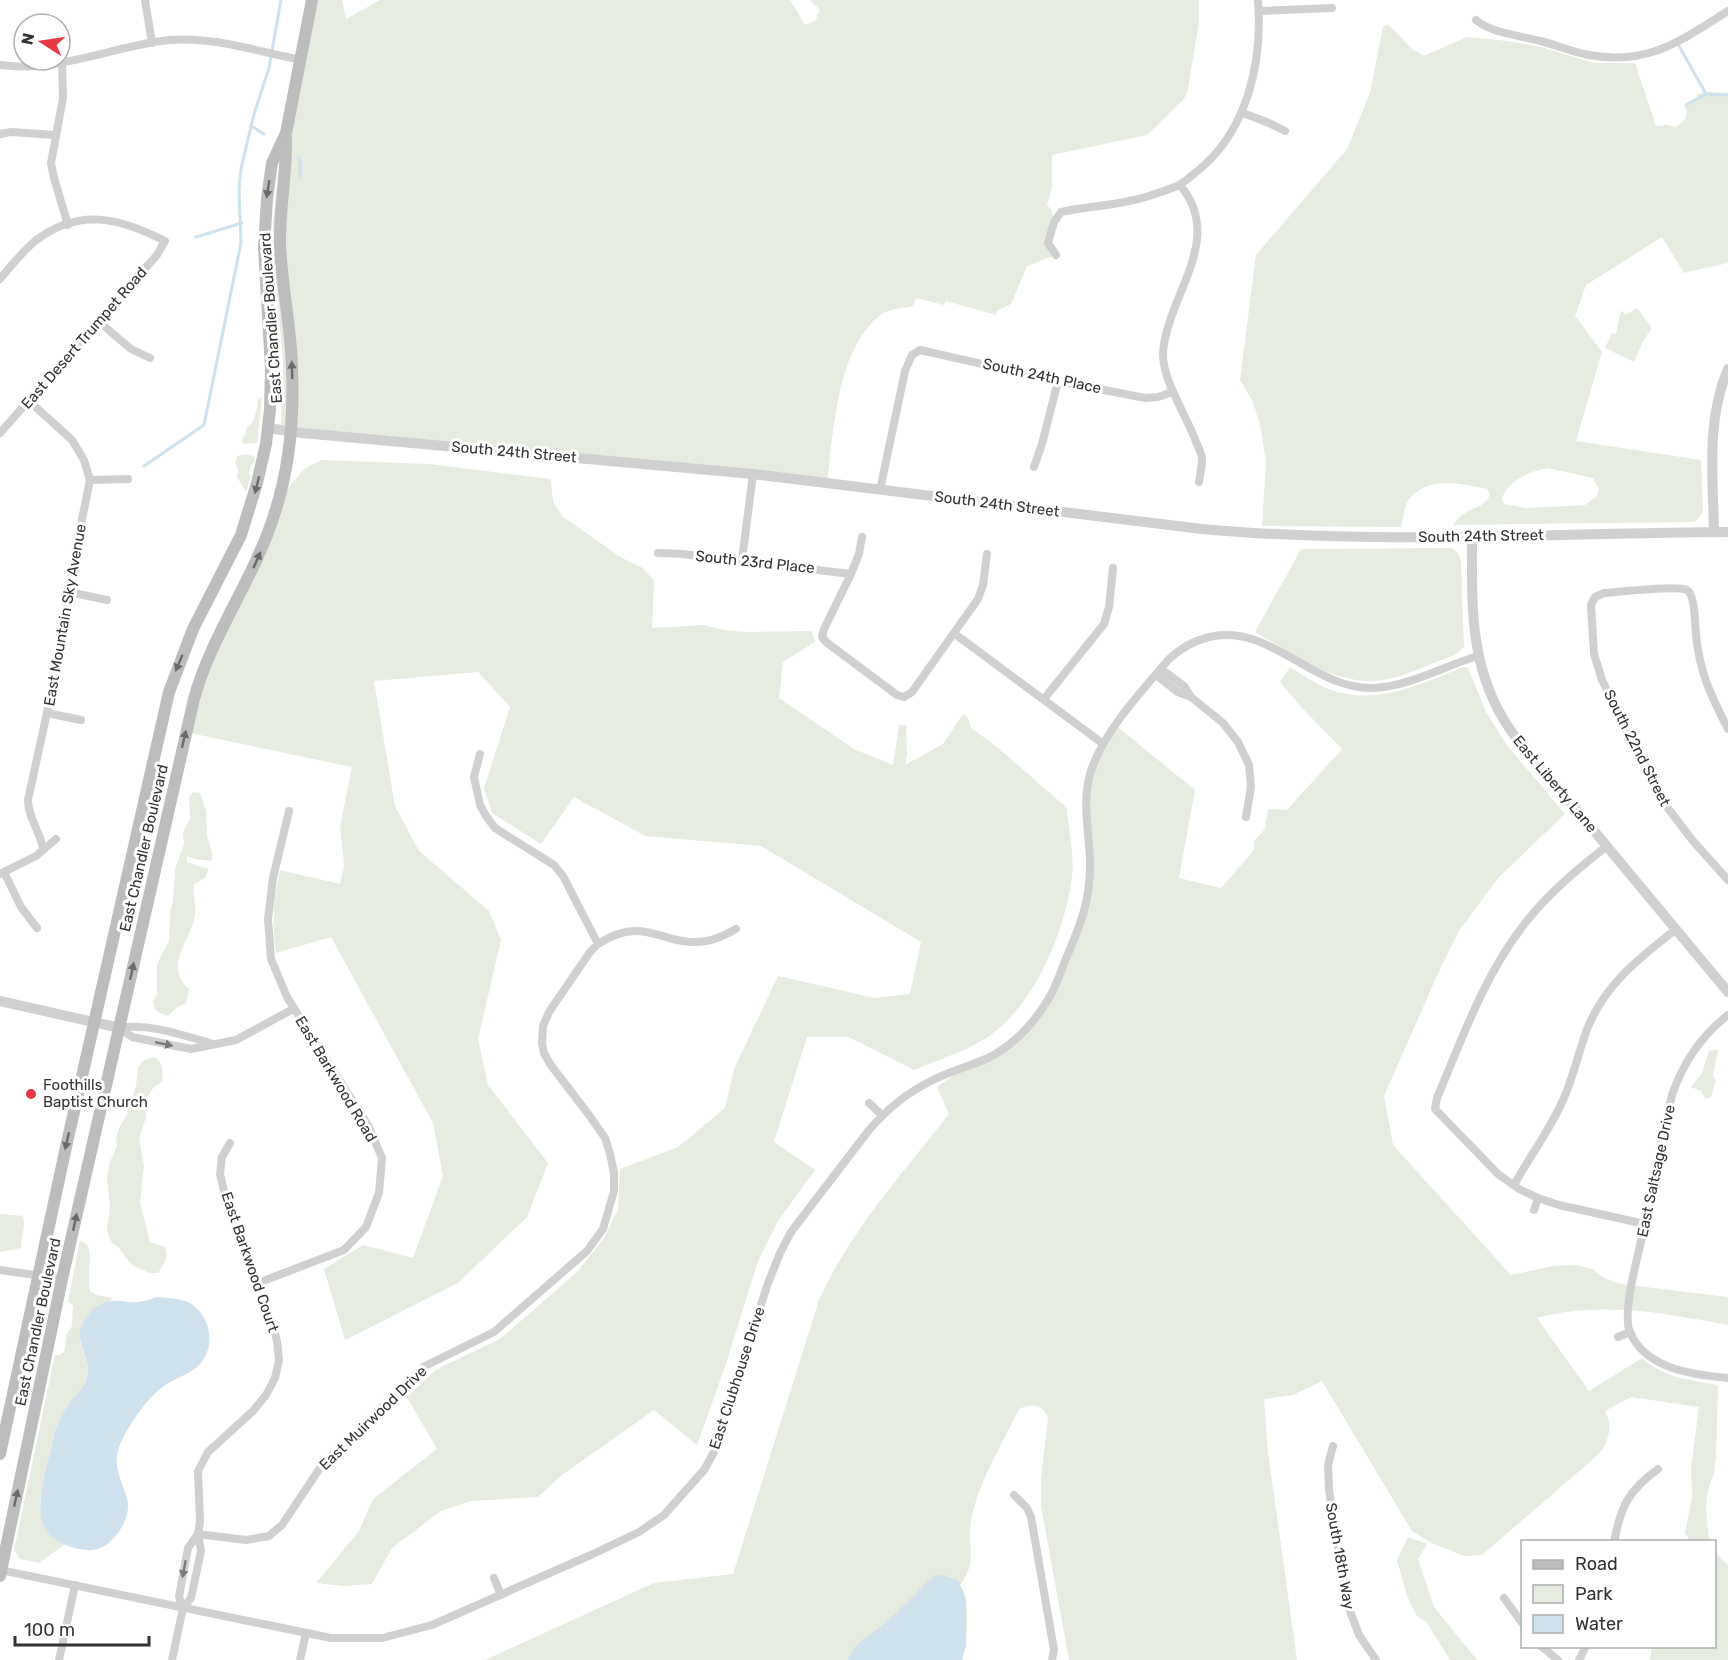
<svg xmlns="http://www.w3.org/2000/svg" width="1728" height="1660" font-family="Rubik,sans-serif">
  <rect width="100%" height="100%" fill="#fff"/>
  <!-- green -->
  <g fill="#e6ecdf" fill-rule="evenodd">
    <path d="M312,0H342L346,19L380,0H790L805,25L815,21L820,10L810,0H1199V22L1187,94L1182,101L1147,135L1052,155V187L1047,205C1058,215 1052,230 1048,243L1056,255L1027,266L1011,304L997,311L996,315L946,301L944,305L916,298L913,306C904,308 889,309 882,314C836,348 834,431 827,483L281,430L283,361L272,246L273,221L278,173Z"/>
    <path d="M1388,24L1412,49L1424,56L1467,37L1508,41L1541,47L1594,63H1635L1656,126L1667,125L1675,127C1679,126 1682,121 1686,118L1687,112L1684,104L1698,97L1696,95L1706,92L1728,93V263L1684,273L1662,237L1586,285L1575,316L1602,352L1576,441L1701,460L1703,510L1699,518L1694,522L1453,525C1465,506 1481,512 1490,495L1487,489C1463,483 1422,475 1407,503C1404,510 1403,519 1401,527L1262,526L1266,461L1260,425L1253,402L1240,380L1256,255L1347,149L1370,93L1383,27ZM1548,468L1593,478L1599,489L1597,496L1585,505L1525,508L1504,504L1502,498C1509,480 1530,471 1548,468Z"/>
    <path d="M1637,308L1652,328L1643,341L1634,362L1605,348L1612,333L1616,334L1621,310L1625,315Z"/>
    <path d="M262,397L257,443L244,444L242,441L243,436H245L247,427L253,422C255,415 258,407 258,400Z"/>
    <path d="M247,454L255,457L254,463L251,465L249,473L251,476L246,492L237,477L238,469L235,463L237,456Z"/>
    <path d="M321,460L429,464L551,479L553,502L562,516L622,558L643,568L654,581L652,628L703,625L724,630L746,632L812,631L815,642L783,662L779,698L854,749L893,765L899,725H906L907,754L905,765L943,744L963,714L968,718L971,728L996,746L1067,808C1068,827 1075,858 1072,876C1066,928 1038,996 997,1030C976,1048 940,1059 914,1070L849,1037H807L774,1142L815,1170L778,1221L758,1261L726,1364L697,1445L654,1410L562,1475L538,1497L471,1501L441,1511L392,1548L372,1584L344,1586L316,1583L359,1531L373,1499L437,1449L407,1397L437,1369L500,1339L578,1271L604,1238L618,1209L620,1169L678,1147L725,1108L734,1069L778,976L875,998L910,994L921,942L761,846L645,836L574,797L541,844L492,813L484,788L510,707L478,672L374,681L395,806L419,851L489,911L501,940L478,1039L488,1085L548,1163L527,1217L458,1283L345,1340L324,1269L363,1245L413,1258L443,1176L433,1123L331,937L276,953C272,922 273,901 280,870L340,884L344,865L340,827L352,767L190,733C211,649 251,570 286,491L303,470Z"/>
    <path d="M1452,548L1459,554L1461,563L1464,647L1455,655C1434,662 1404,677 1384,680C1335,687 1296,655 1255,632L1301,549Z"/>
    <path d="M1290,667C1303,675 1317,685 1331,690C1378,706 1420,684 1463,667L1468,668L1486,712L1506,744L1565,814L1499,877L1459,931L1440,969L1384,1096L1393,1145L1511,1275L1553,1266L1578,1265L1592,1269L1604,1278L1621,1284L1728,1297V1325C1664,1313 1601,1301 1537,1318L1589,1391L1642,1358C1664,1378 1689,1380 1718,1385L1716,1457L1714,1473L1708,1490L1706,1508L1709,1541H1690L1685,1533L1692,1497L1691,1468L1699,1407L1631,1397L1605,1411C1613,1426 1609,1441 1599,1454L1482,1555L1464,1556L1432,1543L1412,1531L1322,1381L1293,1395L1264,1399L1268,1452L1297,1660H1069L1041,1506V1479L1048,1418C1043,1404 1032,1403 1019,1409C1003,1443 977,1484 971,1522C967,1547 978,1562 960,1585C971,1599 967,1642 962,1660H485L654,1583L733,1574L819,1300C850,1231 903,1173 949,1114L937,1087L968,1065L988,1058L1037,1016L1088,903L1090,776L1115,725L1195,790L1179,878L1221,888L1254,850V841L1265,829L1268,809L1287,810L1342,749L1301,707L1280,682Z"/>
    <path d="M193,792L200,793L206,811L207,836L212,852V861L195,859L187,856V862L209,869L205,878L194,884C192,895 197,906 195,916C190,941 163,966 189,989L186,1003L176,1008L168,1016L158,1012L154,1008L153,1001L157,994V964L169,941L170,912L173,901L175,869L184,844L183,832L190,819L189,797Z"/>
    <path d="M1718,1050L1713,1075L1716,1080L1711,1097L1706,1099L1701,1091L1691,1087L1702,1073L1709,1051Z"/>
    <path d="M154,1057C164,1063 163,1072 162,1082L154,1087L146,1099V1117L139,1139L144,1166L140,1202L150,1242L165,1247C169,1258 164,1264 158,1273H149L131,1264L118,1247L111,1242L107,1231L110,1205L107,1178L110,1162L117,1146L116,1137L120,1126L127,1115L136,1086L138,1067L144,1060Z"/>
    <path d="M0,1214L23,1216C26,1227 21,1237 21,1248L0,1252Z"/>
    <path d="M80,1241C98,1245 85,1274 90,1291L96,1295L113,1298C105,1306 91,1306 85,1319C83,1324 80,1332 80,1337C80,1351 91,1362 87,1377C82,1393 68,1404 60,1419C54,1431 39,1495 40,1508C42,1522 51,1539 65,1544L39,1563L20,1559L14,1550L55,1355H59L64,1352L67,1333L72,1326L73,1306L68,1301Z"/>
    <path d="M1408,1537L1427,1544L1418,1559L1434,1607L1477,1660H1450L1428,1624L1416,1615L1406,1593L1397,1560Z"/>
    <path d="M1715,1552L1728,1565V1660H1650L1652,1647L1714,1646Z"/>
  </g>
  <!-- water -->
  <g fill="#cfe2ee">
    <path d="M157,1297C167,1298 178,1298 188,1302C210,1313 217,1345 200,1364C191,1374 177,1377 165,1385C148,1397 133,1419 123,1438C110,1462 120,1475 127,1498C132,1515 119,1536 106,1545C95,1553 83,1550 71,1547C59,1543 45,1535 42,1521C36,1501 48,1461 53,1441C56,1426 62,1413 72,1400C78,1393 84,1387 87,1378C91,1364 82,1352 80,1338C79,1320 94,1303 112,1301C121,1300 130,1303 139,1302C145,1301 151,1299 157,1297Z"/>
    <path d="M941,1575L958,1580L966,1599V1646L962,1660H848C855,1641 871,1636 885,1623C900,1610 915,1594 930,1579L934,1576Z"/>
  </g>
  <g fill="none" stroke-linecap="round" stroke-linejoin="round">
    <!-- stream -->
    <g stroke="#cfe2ee" stroke-width="3">
      <path d="M1678,44L1706,94L1728,95"/>
      <path d="M1688,104L1706,94"/>
      <path d="M251,126L264,134"/>
      <path d="M298,158L300,160V177"/>
      <path d="M196,237L242,223"/>
      <path d="M144,466L204,425L241,243L239,189L241,169L254,114L269,68L281,0"/>
    </g>
    <!-- minor -->
    <g stroke="#d0d0d0" stroke-width="8">
      <path d="M145,0L152,43"/>
      <path d="M1259,11L1332,8"/>
      <path d="M1476,20C1493,34 1519,35 1540,41C1557,45 1572,52 1589,55C1648,66 1680,41 1728,11"/>
      <path d="M62,62L63,98L51,163L54,178L68,225"/>
      <path d="M0,65C57,73 113,46 169,40C213,36 259,52 301,60"/>
      <path d="M1243,113L1269,123L1285,131"/>
      <path d="M0,134L11,132L56,135"/>
      <path d="M1180,185C1226,240 1167,295 1163,353C1162,380 1187,416 1196,442C1198,447 1202,454 1202,459C1202,467 1200,475 1199,482"/>
      <path d="M1056,255L1048,243L1054,222L1061,212C1084,207 1107,206 1129,201C1145,198 1162,192 1177,186C1184,183 1190,177 1195,173C1247,133 1263,63 1258,0"/>
      <path d="M0,279C11,266 22,252 35,241C79,207 120,218 165,241L157,255L0,433"/>
      <path d="M98,321L131,349L150,358"/>
      <path d="M29,401L72,440L84,460L90,480L73,564L63,639L28,800C28,818 40,831 43,848"/>
      <path d="M1034,467L1042,444L1058,381"/>
      <path d="M90,480L128,479"/>
      <path d="M880,490L905,371L912,355L920,350L1058,381L1145,398L1158,397L1173,392"/>
      <path d="M862,537L859,554L851,574L824,629L822,637L826,642L897,695L904,697L912,692L978,599L983,585L987,554"/>
      <path d="M658,553L682,554L851,574"/>
      <path d="M742,560L753,474"/>
      <path d="M69,592L107,600"/>
      <path d="M955,634L1102,743"/>
      <path d="M1161,669L1184,686L1191,697"/>
      <path d="M1156,675L1178,692L1191,697L1223,723L1238,742L1249,765L1251,787L1246,817"/>
      <path d="M1044,699L1104,624L1109,607L1113,568"/>
      <path d="M47,713L81,720"/>
      <path d="M1728,729C1711,696 1699,671 1696,634C1695,624 1695,594 1687,590C1677,585 1618,592 1604,593L1595,597L1591,605L1594,654L1602,680L1653,783L1667,807L1693,841L1728,880"/>
      <path d="M480,754L474,777L480,805L486,816L495,828L554,865L563,876L598,944C646,913 662,948 706,941C717,940 727,934 736,929"/>
      <path d="M1606,847C1577,869 1549,893 1526,922C1485,973 1462,1039 1437,1098L1435,1109L1498,1174L1519,1189L1538,1198L1559,1205L1645,1224"/>
      <path d="M4,872L21,907L37,928"/>
      <path d="M0,874L36,856L56,839"/>
      <path d="M1728,1015C1701,1036 1683,1063 1672,1095C1662,1137 1654,1178 1646,1220C1641,1244 1621,1312 1630,1332C1645,1369 1694,1375 1728,1378"/>
      <path d="M120,1028L132,1037L191,1049L236,1040L293,1009"/>
      <path d="M120,1028C149,1023 182,1035 210,1043"/>
      <path d="M869,1103L882,1115"/>
      <path d="M1514,1185C1531,1154 1553,1126 1566,1093C1574,1073 1579,1052 1586,1032C1603,986 1638,959 1675,930"/>
      <path d="M1534,1210L1538,1198"/>
      <path d="M0,1270L62,1279"/>
      <path d="M258,1283L344,1250L366,1227L379,1193L382,1158L369,1127L287,997L271,959L268,919L273,878L289,811"/>
      <path d="M1618,1337L1630,1332"/>
      <path d="M1333,1446L1328,1465L1329,1490L1347,1603L1359,1635L1376,1660"/>
      <path d="M1014,1495L1027,1508L1031,1517L1052,1638L1054,1650L1052,1660"/>
      <path d="M198,1534L246,1540L269,1536L282,1525L322,1465L425,1366L494,1332L587,1251L603,1229L614,1191V1173L610,1154L605,1138L589,1115L550,1064L544,1053L542,1044L543,1026L549,1012L590,952L598,944"/>
      <path d="M1614,1542C1621,1506 1628,1491 1658,1469"/>
      <path d="M0,1570L331,1638H382L432,1625L593,1554L639,1532L664,1515L704,1470L714,1452L767,1286L780,1253L791,1232L869,1130C887,1109 908,1092 933,1080C951,1071 970,1066 988,1058C1014,1045 1034,1023 1049,998C1056,987 1060,973 1065,961C1080,926 1091,900 1090,860C1089,831 1082,803 1090,774C1102,733 1141,692 1169,659C1181,648 1193,641 1209,637C1271,623 1312,689 1372,688C1408,687 1444,666 1478,656"/>
      <path d="M494,1578L501,1595"/>
      <path d="M1504,1598L1522,1623"/>
      <path d="M183,1608L179,1597L188,1548L198,1534"/>
      <path d="M1541,1646L1558,1660"/>
      <path d="M59,1660L75,1585"/>
      <path d="M172,1660L183,1608L191,1598L201,1551L198,1534L200,1522L198,1471L208,1452L253,1411L266,1395L275,1378L279,1360L277,1341L272,1322L228,1207L220,1174L222,1157L230,1143"/>
      <path d="M300,1660L306,1633"/>
      <path d="M1579,1660L1586,1646"/>
    </g>
    <!-- tertiary -->
    <g stroke="#d0d0d0" stroke-width="10">
      <path d="M268,428L302,433L753,474L1202,529C1377,545 1553,533 1728,532"/>
      <path d="M1714,532C1713,478 1706,420 1728,369"/>
      <path d="M1472,537C1472,609 1469,670 1511,731L1728,992"/>
      <path d="M0,1001L120,1028"/>
    </g>
    <!-- secondary -->
    <g stroke="#bdbdbd" stroke-width="12">
      <path d="M0,1454L66,1147L169,692L193,629L241,535L257,483L266,444L270,410L271,368L264,247L267,199L272,163L286,133L312,0"/>
      <path d="M0,1576L62,1279L194,699C212,633 255,578 275,512C290,466 294,416 292,368C291,328 282,287 280,246C279,209 287,174 286,138"/>
    </g>
  </g>
  <!-- one-way arrows -->
  <defs><path id="oneway-solid" d="M-6-.8H1V-3.2L6.5 0L1 3.2V.8H-6Z" transform="scale(1.5)"/></defs>
  <g fill="#6a6a6a">
    <use href="#oneway-solid" transform="translate(268 189) rotate(99)"/>
    <use href="#oneway-solid" transform="translate(292 370) rotate(-92)"/>
    <use href="#oneway-solid" transform="translate(257 485) rotate(104)"/>
    <use href="#oneway-solid" transform="translate(257 560) rotate(-66)"/>
    <use href="#oneway-solid" transform="translate(179 663) rotate(113)"/>
    <use href="#oneway-solid" transform="translate(184 739) rotate(-77)"/>
    <use href="#oneway-solid" transform="translate(132 971) rotate(-78)"/>
    <use href="#oneway-solid" transform="translate(67 1141) rotate(103)"/>
    <use href="#oneway-solid" transform="translate(75 1222) rotate(-78)"/>
    <use href="#oneway-solid" transform="translate(16 1498) rotate(-78)"/>
  </g>
  <g fill="#7a7a7a">
    <use href="#oneway-solid" transform="translate(164 1044) rotate(12)"/>
    <use href="#oneway-solid" transform="translate(184 1569) rotate(101)"/>
  </g>
  <!-- markers -->
  <circle fill="#e63946" stroke="#fff" stroke-width="2" cx="31" cy="1094" r="6"/>
  <g text-anchor="middle" dominant-baseline="central" stroke-width="6" stroke-linejoin="round" paint-order="stroke">
    <!-- street labels -->
    <g font-size="15" fill="#333" stroke="#fff">
      <text transform="translate(271 318) rotate(-94)">East Chandler Boulevard</text>
      <text transform="translate(84 338) rotate(-49)">East Desert Trumpet Road</text>
      <text transform="translate(1042 376) rotate(12)">South 24th Place</text>
      <text transform="translate(514 452) rotate(5)">South 24th Street</text>
      <text transform="translate(997 504) rotate(7)">South 24th Street</text>
      <text transform="translate(1481 536) rotate(-1)">South 24th Street</text>
      <text transform="translate(755 562) rotate(6)">South 23rd Place</text>
      <text transform="translate(65 615) rotate(-80)">East Mountain Sky Avenue</text>
      <text transform="translate(1637 748) rotate(63)">South 22nd Street</text>
      <text transform="translate(1555 784) rotate(50)">East Liberty Lane</text>
      <text transform="translate(144 848) rotate(-77)">East Chandler Boulevard</text>
      <text transform="translate(336 1079) rotate(59)">East Barkwood Road</text>
      <text transform="translate(1656 1171) rotate(-78)">East Saltsage Drive</text>
      <text transform="translate(250 1262) rotate(71)">East Barkwood Court</text>
      <text transform="translate(38 1322) rotate(-78)">East Chandler Boulevard</text>
      <text transform="translate(737 1378) rotate(-72)">East Clubhouse Drive</text>
      <text transform="translate(373 1418) rotate(-44)">East Muirwood Drive</text>
      <text transform="translate(1340 1556) rotate(80)">South 18th Way</text>
    </g>
    <!-- poi labels -->
    <g font-size="15" fill="#333" stroke="#fff" text-anchor="start">
      <text x="43" y="1085">Foothills<tspan x="43" dy="17">Baptist Church</tspan></text>
    </g>
  </g>
  <!-- legend -->
  <rect x="1521" y="1540" width="195" height="108" fill="#ffffff" stroke="#adadad" stroke-width="1.5"/>
  <rect x="1533" y="1560" width="30" height="9" fill="#bdbdbd" stroke="#adadad" stroke-width="1.5"/>
  <text x="1575" y="1570" font-size="18" fill="#333333">Road</text>
  <rect x="1533" y="1585" width="30" height="18" fill="#e6ecdf" stroke="#adadad" stroke-width="1.5"/>
  <text x="1575" y="1600" font-size="18" fill="#333333">Park</text>
  <rect x="1533" y="1615" width="30" height="18" fill="#cfe2ee" stroke="#adadad" stroke-width="1.5"/>
  <text x="1575" y="1630" font-size="18" fill="#333333">Water</text>
  <!-- north arrow -->
  <g transform="translate(42 42) rotate(282)"><circle r="28" fill="#ffffff" stroke="#adadad" stroke-width="1.5"/>
  <path d="M0-4.5L10 22L0 15L-10 22Z" fill="#e63946"/>
  <text y="-9" font-size="16" font-weight="bold" text-anchor="middle" fill="#333333">N</text>
  </g>
  <!-- scale -->
  <path d="M15 1636v9h134v-9" fill="none" stroke="#333333" stroke-width="3"/>
  <text x="24" y="1636" font-size="18" fill="#333333" stroke="#ffffff" stroke-width="4.5" paint-order="stroke">100 m</text>
</svg>
